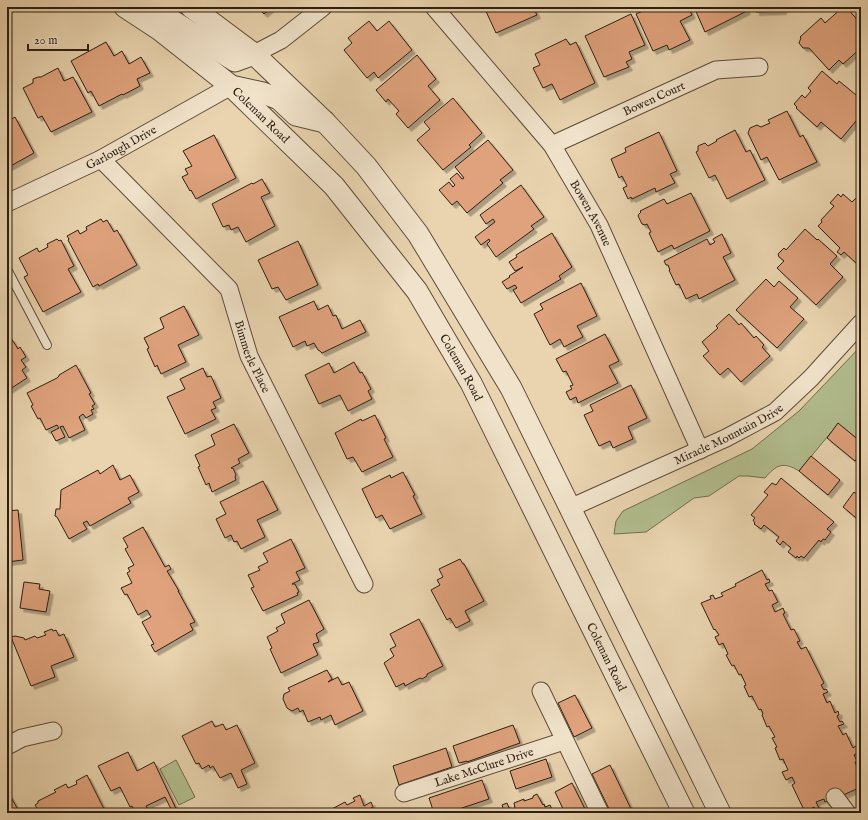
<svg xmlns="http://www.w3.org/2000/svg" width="868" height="820" font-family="'IM FELL English',serif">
  <defs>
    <filter id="shadow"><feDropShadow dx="3.5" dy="3.5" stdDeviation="0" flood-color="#0004"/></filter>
  </defs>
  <rect width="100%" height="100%" fill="#e9d4af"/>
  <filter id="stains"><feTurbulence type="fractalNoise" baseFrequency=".005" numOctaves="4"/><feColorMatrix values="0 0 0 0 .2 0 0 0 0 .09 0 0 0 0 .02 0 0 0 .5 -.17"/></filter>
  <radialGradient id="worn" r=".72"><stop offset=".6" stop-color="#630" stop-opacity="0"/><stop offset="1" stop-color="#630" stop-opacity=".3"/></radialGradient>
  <!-- green -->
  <g fill="#b2bd8e" stroke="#706e50">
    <path d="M861,346V438L859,440L838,424L799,471C783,461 776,465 765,478L748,476H739L709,496L694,498L646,532L614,534L616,521L623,511L752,449L799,411Z"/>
    <path d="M176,760L195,797L179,805L160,769Z"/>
  </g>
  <!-- building -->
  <g fill="#dfa27b" stroke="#2d1e12" filter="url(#shadow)">
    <path d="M257,7H272L264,14Z"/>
    <path d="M484,7H533L537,15L496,33Z"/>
    <path d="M641,7H688L692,15L680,21L690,40L669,50L667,45L653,51L636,14L643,11Z"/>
    <path d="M694,7H745L747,11L705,32Z"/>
    <path d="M756,7H803V8H787L783,9V11L756,12Z"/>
    <path d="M843,7H846L861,24V48L843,64L839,60L829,70L809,48H803L799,43L801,38L800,37L821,18L825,23Z"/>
    <path d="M631,14L645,45L629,52L632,59L626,62L629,67L604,77L585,36Z"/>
    <path d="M369,21L377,31L389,21L412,50L378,78L374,72L367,78L344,50L352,43L348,38Z"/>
    <path d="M566,39L570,45L576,42L595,83L560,100L552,84L543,88L533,68L540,65L535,54Z"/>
    <path d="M106,42L114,56L122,51L129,64L141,57L150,73L137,79L140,86L123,95L122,94L99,106L91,91L88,93L71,61Z"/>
    <path d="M417,55L436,79L428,86L440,100L408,128L396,114L399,111L388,99L386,102L376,90Z"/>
    <path d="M58,68L64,81L73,77L92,112L51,132L42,116L38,118L23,88L33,83V79L38,77H41Z"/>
    <path d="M822,71L837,84L839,81L861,99V115L841,139L821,122L817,127L796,108L797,107L794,104L802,95L805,98L811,91L808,88Z"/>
    <path d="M453,98L482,133L469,145L471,147L443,170L417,140L430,129L424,122Z"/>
    <path d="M787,111L800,137L803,135L817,162L779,180L767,157L761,160L748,133L750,128L757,125L761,127L770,123L768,120Z"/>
    <path d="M15,117L34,153L7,168V122Z"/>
    <path d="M735,130L746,152L750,150L765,180L727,199L715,175L709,178L696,152L698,151V146L705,143L708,146L717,141L716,140Z"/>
    <path d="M659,132L677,171L670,174L675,183L656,192L655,188L632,199L631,197L628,199L623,188L627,186L622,176L619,178L611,159L626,152L625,148Z"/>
    <path d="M214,135L236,178L196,199L191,190L190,191L182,177L188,174L185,169L192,166L183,151Z"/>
    <path d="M488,140L513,170L500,180L503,183L467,213L457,201L452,205L439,190L449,182L453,187L455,185L450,179L457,173L462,179L464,178L455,167Z"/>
    <path d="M262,179L270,193L261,197L275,226L246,242L238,227L231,230L229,225L223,227L212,204L252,183L253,184Z"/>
    <path d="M521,185L544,217L531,226L534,229L496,257L487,244L490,241L489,239L481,245L475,237L495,222L493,219L486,224L480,215Z"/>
    <path d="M691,193L710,231L674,249L672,245L658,252L649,233L651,232L647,224L645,225L642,224L638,216L639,214L641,212L640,211L664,199L667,204Z"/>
    <path d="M838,194L841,197L843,194L844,195L852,202L858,196L861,199V258L856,263L844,252L841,255L837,252L840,248L818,226L822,222L821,220L834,206L830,203Z"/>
    <path d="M101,219L103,222L107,220L114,232L117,230L137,265L99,286L98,284L93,287L68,240L69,239L67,236L78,230L80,234L87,230L86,227Z"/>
    <path d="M805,229L817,240L818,239L837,256L830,264L843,277L816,305L777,268L784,261L779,257L778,254L784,248L786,250Z"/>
    <path d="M552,233L572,267L559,276L561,279L521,303L513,290L517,288L515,285L507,289L502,282L510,277L509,276L523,267L515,271L509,262L517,257L516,255Z"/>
    <path d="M722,234L731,253L723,257L735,280L699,299L697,294L686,299L679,284L676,285L669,270H670L668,265H666L664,261L707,239L710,245L715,242L713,239Z"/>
    <path d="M57,239L59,241L61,240L74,266L68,269L81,292L43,312L24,277L28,275L19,258L37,248L39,252L48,247L47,244Z"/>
    <path d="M298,241L318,285L286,300L278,287L272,289L258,260Z"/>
    <path d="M766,279L774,287L779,281L798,298L790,307L804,319L777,348L736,310Z"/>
    <path d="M581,283L597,316L577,326L583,337L564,347L560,339L550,345L534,314L543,309L540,304Z"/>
    <path d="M314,301L318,310L328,305L333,316L336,315L342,329L360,320L366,332L322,353L320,351L318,350L314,343L307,346L305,341L293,347L279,317Z"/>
    <path d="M184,306L199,335L178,345L186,362L161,374L157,365L155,367L147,349L149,348L144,338L164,328L160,318Z"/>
    <path d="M729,314L739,325L741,323L754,338L756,336L764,345L762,347L770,356L741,382L728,368L720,375L703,356L709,351L702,342L718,328L716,326Z"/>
    <path d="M605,334L619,361L609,366L618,383L578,403L576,397L570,400L566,392L572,389L570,386L573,385L566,371L563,372L556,359Z"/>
    <path d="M11,338L18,349L20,347L26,357L21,360L26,367L22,370L27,378L7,391V340Z"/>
    <path d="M354,362L360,373L362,372L371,389L368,391L372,399L348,411L340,395L319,404L305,375L329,363L334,373Z"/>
    <path d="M76,365L91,393L89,394L95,404L92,406L94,409L91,410L93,414L86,418L83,414L79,417L85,430L69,438L63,426L60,427L65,437L56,441L51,432L59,428L57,425L46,430L40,418L38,419L31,406L33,405L27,393L57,378L59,376V375Z"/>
    <path d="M203,368L207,377L211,376L221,398L213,402L216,408L211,410L216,419L185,434L167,397L185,389L180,379Z"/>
    <path d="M631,385L647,418L628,427L633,439L613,448L610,441L599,446L584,415L593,411L590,405Z"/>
    <path d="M375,415L386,438L384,439L393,457L362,472L353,457L347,459L335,433L361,419L362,421Z"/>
    <path d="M838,423L861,442V454L855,461L827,438Z"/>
    <path d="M234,424L249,453L238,459L240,463L231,468H233L236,475L235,477L236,480L212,492L209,483L206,485L198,467L200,466L195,455L215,445L211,435Z"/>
    <path d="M811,456L840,480L828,495L799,471Z"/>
    <path d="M113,465L120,480L130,475L139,492L128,498L131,503L90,526L87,521L83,523L87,529L69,539L57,517L55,516L56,509H60L61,490L98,470L100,474Z"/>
    <path d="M403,472L415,495L413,496L422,514L390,529L382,515L376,518L362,489L390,475L391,478Z"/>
    <path d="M781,478L834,522L827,529L831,532L825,540L823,539L821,542L819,540L804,558L801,556L799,558L797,556L796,558L788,552L791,548L783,541L780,545L776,541L779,537L764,525L761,529L754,524L755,523L753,520L755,518L751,515L768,495L764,492L772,483L776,485Z"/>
    <path d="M263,481L278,510L257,520L265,537L241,549L237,541L234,542L231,535L225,538L216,519L226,514L220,502Z"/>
    <path d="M854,492L861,498V522L843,507Z"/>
    <path d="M18,510L23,560L7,562V511Z"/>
    <path d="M143,527L165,567L169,565L171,569L167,571L179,591H178L195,622L190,624L193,630L155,652L151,645L154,644L142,622L151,617L147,610L138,615L127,594L125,595L121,588L132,583L127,573L130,571L128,568L134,565L125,549L128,547L123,538Z"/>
    <path d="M291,539L305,568L296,572L300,580L292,584H295L299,592L297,593L298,595L263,611L251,588L254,587L248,575L260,570L258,567L268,562L263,553Z"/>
    <path d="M460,559L463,564H464L484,601L465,611L470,621L456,628L450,618L447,620L431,590L440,585L437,580L443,577L439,569Z"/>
    <path d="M762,570L767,580L769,579L770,582L765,584L769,591L772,590L778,602L772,605L775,612L783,608L785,613L783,614L791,630L794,629L800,641L797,642L801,649L806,647L824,683L821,685L824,690L826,689L828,692L823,694L827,703L830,701L835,713L838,711L839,715L837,716L840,722L842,721L844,724L838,726L843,735L846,733L853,748L856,746L859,752L854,755L857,761L855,762L859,771L861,770V787L841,796L825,802L824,799L816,802L819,808L816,810L814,807L805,812L792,785L795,783L792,777L786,780L782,772L788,770L783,759L780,760L775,748L777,747L772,738L775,737L769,726L767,727L762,715L763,714L761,709L759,710L752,696L749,697L744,686L746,685L741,674L739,675L734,665L732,666L726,655L728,654L723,643L719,645L715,637L719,635L715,629L714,630L701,603L711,599L710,596L713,595L715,599L723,596L721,593L736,586L735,584Z"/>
    <path d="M24,582L40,584L39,589L50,591L46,612L20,608Z"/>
    <path d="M309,600L324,629L316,634L319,642L313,644L318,655L281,673L270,649L272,648L267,637L278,631L276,628L285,623L281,614Z"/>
    <path d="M419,619L443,666L427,674V676L422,679L420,678L405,686L404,683L396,687L384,663L394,656L390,649L396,646L390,634Z"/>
    <path d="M52,629L53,631L56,630L59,636L64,634L74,657L51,666L55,677L31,686L11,637L15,636L24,638L25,640L35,636L37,638L46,635L44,632Z"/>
    <path d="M327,670L332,679L328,682L338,677L342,685L349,682L363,711L335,725L331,715L321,720L320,717L308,722L303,710L300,712L298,708L292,711L287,708L283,699L284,694L290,691L288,688Z"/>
    <path d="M575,695L592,728L574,737L558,703Z"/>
    <path d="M212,721L215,727L223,724L226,730L237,725L255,763L241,770L247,784L238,788L231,773L220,778L213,766L210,768L209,765L202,769L199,763L196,764L182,736Z"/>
    <path d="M513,725L520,743L467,762V761L459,763L453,746Z"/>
    <path d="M446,748L452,767L399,785L393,766Z"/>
    <path d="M128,752L137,771L154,762L155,764L178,813H173L165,797L146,806L150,813H135L132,806L130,807L120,787L111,791L98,766Z"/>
    <path d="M546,759L552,777L516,789L510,771Z"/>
    <path d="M610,765L633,813H611L592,774Z"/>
    <path d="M87,775L106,813H40L35,805L38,803V801L56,792L54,790L66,784L68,788L77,784L76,781Z"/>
    <path d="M482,780L489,799L447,813H434L429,798Z"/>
    <path d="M572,783L587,813H565L555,792Z"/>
    <path d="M7,794H9L20,813H7Z"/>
    <path d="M537,794L543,805L544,804L545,807L550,805L553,812L486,813L493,812L503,808L502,805L507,803L510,810L515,808L514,803L524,799V801L533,798V796Z"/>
    <path d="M360,795L364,806L371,802L373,807L371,808L373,813H332L330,810L345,802L347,805L355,801L353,798Z"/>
  </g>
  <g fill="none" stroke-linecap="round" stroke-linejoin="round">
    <!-- service casing -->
    <g stroke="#5c4c39" stroke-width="10">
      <path id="service" d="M7,269L47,345"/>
    </g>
    <!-- minor casing -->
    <g stroke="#5c4c39" stroke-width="19">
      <g id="minor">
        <path id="s1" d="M434,7L552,145L599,225L700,450"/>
        <path d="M254,54L281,40L323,7"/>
        <path id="s2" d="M552,145L716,70L759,67"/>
        <path id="s3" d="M101,159L229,289L249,356L364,584"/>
        <path id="s4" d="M7,203L101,159L231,86"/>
        <path id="s5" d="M570,508L726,438L775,412L811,378L861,323"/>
        <path d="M541,691L600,813"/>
        <path d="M7,746L22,738L53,731"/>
        <path id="s6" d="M404,793L564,741"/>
        <path d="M835,797L847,813"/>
      </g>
    </g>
    <!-- tertiary casing -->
    <g stroke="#5c4c39" stroke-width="23">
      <g id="tertiary">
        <path id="s7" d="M125,7L160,30L231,86L334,186L417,291L471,383L684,813"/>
        <path d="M151,7L235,61L254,54"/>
        <path d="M191,7L254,54L325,122L366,166L418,234L511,388L720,813"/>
        <path d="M231,86L263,93L279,99L296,115L325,122"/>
      </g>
    </g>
    <!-- service -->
    <use href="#service" stroke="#f1e3cb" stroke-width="8"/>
    <!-- minor -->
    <use href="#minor" stroke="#f1e3cb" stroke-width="17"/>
    <!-- tertiary -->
    <use href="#tertiary" stroke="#f1e3cb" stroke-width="21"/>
  </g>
  <g text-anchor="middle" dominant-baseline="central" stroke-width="3" stroke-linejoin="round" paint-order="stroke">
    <!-- street labels -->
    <g font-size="12" fill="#2d1e12" stroke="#f1e3cb">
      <text stroke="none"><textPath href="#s2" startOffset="112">Bowen Court</textPath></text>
      <text stroke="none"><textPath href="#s7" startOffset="174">Coleman Road</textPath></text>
      <text stroke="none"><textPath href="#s4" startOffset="127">Garlough Drive</textPath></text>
      <text stroke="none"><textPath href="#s1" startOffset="260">Bowen Avenue</textPath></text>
      <text stroke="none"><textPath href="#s3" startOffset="254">Bimmerle Place</textPath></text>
      <text stroke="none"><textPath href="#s7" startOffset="498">Coleman Road</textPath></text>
      <text stroke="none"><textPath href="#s5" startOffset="175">Miracle Mountain Drive</textPath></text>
      <text stroke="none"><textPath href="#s7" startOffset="822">Coleman Road</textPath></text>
      <text stroke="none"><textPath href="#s6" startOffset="84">Lake McClure Drive</textPath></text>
    </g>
  </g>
  <!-- margin -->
  <rect width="868" height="820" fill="none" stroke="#e9d4af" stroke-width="24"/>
  <rect x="8" y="8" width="852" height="804" fill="none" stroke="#2d1e12" stroke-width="2"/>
  <rect x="12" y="12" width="844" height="796" fill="none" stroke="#2d1e12"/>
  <!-- scale -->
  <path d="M28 44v6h60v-6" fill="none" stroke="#2d1e12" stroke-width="2"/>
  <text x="34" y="44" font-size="12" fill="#2d1e12" stroke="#f1e3cb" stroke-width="3" paint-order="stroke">20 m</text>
  <rect width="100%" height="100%" filter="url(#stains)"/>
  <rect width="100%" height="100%" fill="url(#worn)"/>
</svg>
